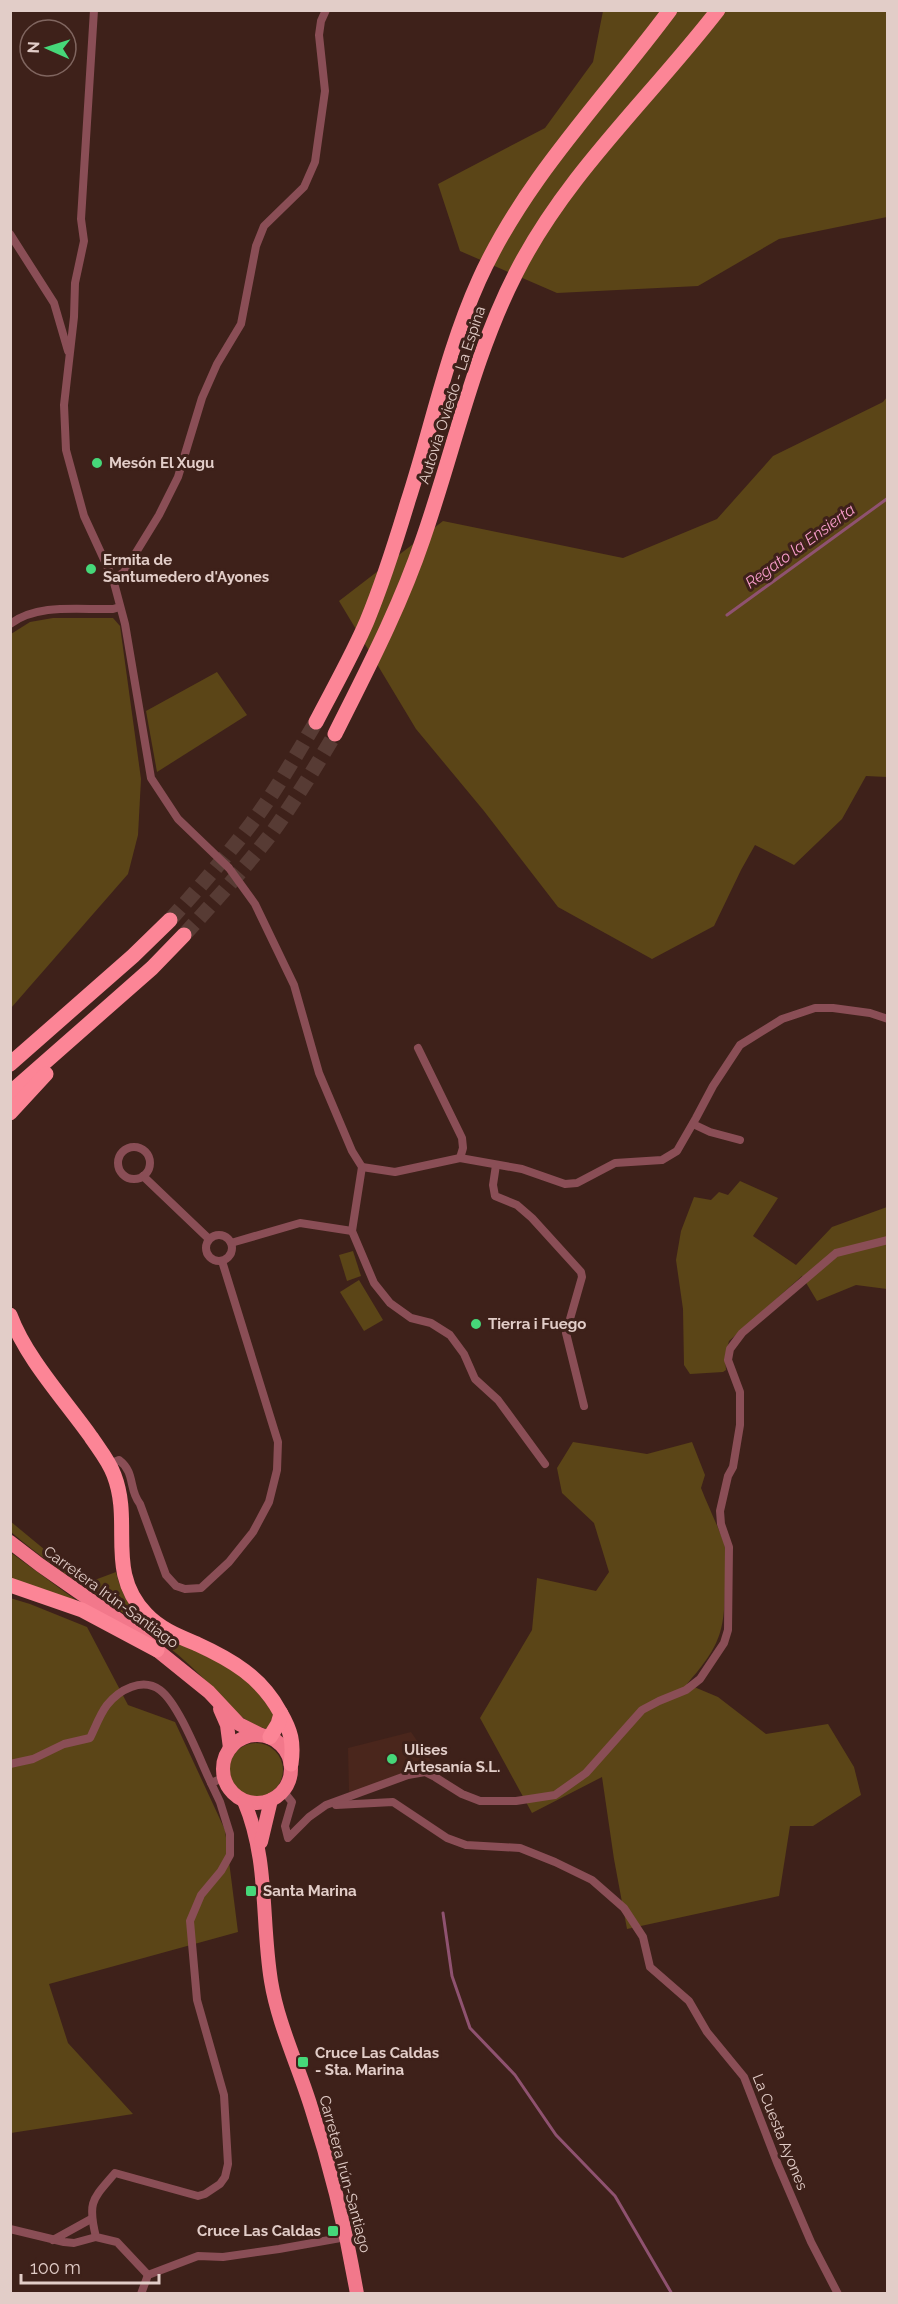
<svg xmlns="http://www.w3.org/2000/svg" width="898" height="2304" font-family="Raleway,sans-serif">
  <rect width="100%" height="100%" fill="#3e211a"/>
  <!-- built -->
  <path fill="#4a261c" d="M411,1732L435,1767L433,1774L428,1771L349,1792L348,1748Z"/>
  <!-- green -->
  <g fill="#5b4517">
    <path d="M603,11H887V217L779,239L698,286L557,293L460,251L438,184L545,128L593,62Z"/>
    <path d="M887,397V777L866,776L842,819L794,865L755,845L741,870L714,926L652,959L558,907L484,811L416,729L339,601L443,521L623,558L717,519L773,456L883,402Z"/>
    <path d="M53,618H113L120,626L141,779L138,835L128,874L11,1008V634L30,622Z"/>
    <path d="M217,672L247,715L157,772L146,711Z"/>
    <path d="M740,1181L778,1198L753,1236L796,1265L832,1227L887,1207V1289L856,1285L817,1301L802,1276L729,1341L725,1356L726,1370L723,1372L690,1374L684,1365L683,1309L676,1260L681,1231L694,1197L711,1200L719,1192L728,1195Z"/>
    <path d="M353,1251L361,1276L347,1281L339,1255Z"/>
    <path d="M359,1280L383,1320L364,1331L340,1292Z"/>
    <path d="M573,1442L647,1454L692,1442L705,1475L701,1488C708,1506 717,1524 724,1543C727,1552 725,1565 725,1575C725,1629 723,1643 687,1684L718,1697L766,1734L828,1724L854,1767L861,1795L813,1826H790L779,1896L627,1929L614,1859L602,1777L532,1813L480,1718L532,1630L537,1578L596,1591L609,1572L594,1523L562,1493L557,1468Z"/>
    <path d="M10,1521L56,1559L92,1581L116,1572C131,1638 190,1641 238,1674C253,1685 264,1700 274,1715L267,1729C237,1721 222,1697 201,1676C144,1619 71,1584 11,1532Z"/>
    <path d="M10,1552L84,1606L11,1580Z"/>
    <path d="M10,1598L30,1604L87,1627L128,1705L175,1722L225,1830L238,1932L49,1984L68,2043L133,2114L11,2133Z"/>
    <circle cx="256" cy="1770" r="27"/>
  </g>
  <g fill="none" stroke-linecap="round" stroke-linejoin="round">
    <!-- stream -->
    <g stroke="#8f5270" stroke-width="3">
      <path d="M727,615L888,498"/>
      <path d="M443,1913L452,1976L470,2028L515,2075L556,2135L615,2196L672,2294"/>
    </g>
    <!-- motorway-tunnel -->
    <g stroke="#573b34" stroke-width="15" stroke-dasharray="15 8" stroke-linecap="butt">
      <path d="M170,920C198,889 225,858 251,824C275,792 295,757 316,722"/>
      <path d="M184,935C214,902 244,869 271,834C294,802 315,768 335,734"/>
    </g>
    <!-- minor -->
    <g stroke="#8a4e56" stroke-width="8">
      <path d="M94,10L81,219L84,241L75,283L74,317L64,405L66,450L84,516L113,579L125,624L151,778L178,819L229,868L255,904L294,985L319,1073L352,1151L362,1167L352,1231L374,1283L390,1303L411,1318L431,1323L450,1335L464,1354L475,1379L498,1400L545,1464"/>
      <path d="M10,234L54,303L68,351"/>
      <path d="M113,579L124,572L159,515L178,477L202,398L217,364L241,324L256,246L264,226L304,187L315,162L325,91L319,35L321,21L326,10"/>
      <path d="M10,624C38,603 80,610 113,609L120,607"/>
      <path d="M418,1048L462,1138L463,1148L460,1158"/>
      <path d="M693,1124L710,1132L740,1140"/>
      <circle cx="134" cy="1163" r="16"/>
      <path d="M496,1165L493,1185L495,1196L517,1205L532,1218L581,1272L582,1277L566,1333L584,1406"/>
      <path d="M362,1167L395,1172L460,1158L522,1169L565,1184L577,1183L615,1163L662,1160L677,1151L696,1118L713,1086L740,1045L782,1019L815,1008H833L870,1013L888,1019"/>
      <path d="M143,1176L209,1239"/>
      <circle cx="219" cy="1248" r="13"/>
      <path d="M231,1243L300,1223L352,1231"/>
      <path d="M109,1464L119,1460C136,1473 128,1489 140,1504L166,1575L176,1586L185,1589L201,1588L229,1562L253,1532L269,1502L277,1470L278,1442L222,1261"/>
      <path d="M10,1764L33,1759L64,1744L90,1738C95,1728 100,1714 107,1705C119,1690 142,1677 160,1690C179,1704 200,1760 211,1783"/>
      <path d="M223,1778L211,1783L220,1802L230,1834V1855L221,1871L201,1895L190,1921L197,2000L224,2095L228,2164L225,2177L220,2184L205,2194L198,2196L115,2173C93,2199 87,2201 96,2237L117,2242L148,2275L198,2256L223,2257L279,2249L346,2237"/>
      <path d="M284,1792L292,1802L285,1826L288,1838L309,1817L326,1805L408,1775L425,1772L435,1777L462,1794L480,1801H516L555,1795L586,1773L642,1710L659,1701L686,1690L700,1679L724,1643L728,1630L729,1547L721,1524L720,1511L728,1476L733,1467L740,1425V1392L728,1360L730,1349L742,1333L836,1253L888,1240"/>
      <path d="M336,1805L393,1802L447,1838L466,1845L520,1848L555,1862L592,1880L624,1908L643,1937L650,1967L689,2001L707,2032L744,2077L778,2165L811,2242L838,2294"/>
      <path d="M10,2229L64,2242L74,2243L96,2237"/>
      <path d="M53,2240L91,2219"/>
      <path d="M141,2294L148,2275"/>
    </g>
    <!-- trunk -->
    <g stroke="#f2788b" stroke-width="14">
      <path d="M10,1542L40,1565L126,1625L209,1692L239,1724L261,1735"/>
      <path d="M220,1709L227,1725L230,1748"/>
      <circle cx="257" cy="1769" r="34"/>
      <path d="M244,1801C269,1860 261,1919 271,1981C278,2024 298,2065 311,2107C331,2168 346,2230 357,2294"/>
      <path d="M261,1842L271,1800"/>
    </g>
    <!-- motorway -->
    <g stroke="#fc8596" stroke-width="15">
      <path d="M316,722C333,689 352,656 367,621C383,582 396,541 408,501C432,427 447,351 479,280C525,178 604,99 670,10"/>
      <path d="M335,734C367,670 400,607 423,539C454,450 473,357 516,273C566,174 650,98 718,10"/>
      <path d="M10,1064L133,956L170,920"/>
      <path d="M10,1093L152,968L184,935"/>
      <path d="M10,1113L46,1074"/>
      <path d="M10,1315C26,1358 64,1399 91,1437C99,1449 109,1461 114,1475C133,1524 105,1571 146,1614C160,1629 178,1636 197,1644C232,1660 261,1677 280,1712C291,1731 294,1742 291,1764"/>
      <path d="M10,1585L82,1610L157,1650"/>
      <path d="M270,1737L278,1724L281,1714"/>
    </g>
  </g>
  <!-- markers -->
  <g fill="#46d779" stroke="#3e211a" stroke-width="2">
    <circle cx="97" cy="463" r="6"/>
    <circle cx="91" cy="569" r="6"/>
    <circle cx="476" cy="1324" r="6"/>
    <circle cx="392" cy="1759" r="6"/>
    <rect x="245" y="1885" width="12" height="12" rx="3"/>
    <rect x="297" y="2056" width="12" height="12" rx="3"/>
    <rect x="327" y="2225" width="12" height="12" rx="3"/>
  </g>
  <g text-anchor="middle" dominant-baseline="central" stroke-width="6" stroke-linejoin="round" paint-order="stroke">
    <!-- street labels -->
    <g font-size="15" fill="#e2cdc8" stroke="#3e211a">
      <text transform="translate(452 395) rotate(-72)">Autovía Oviedo - La Espina</text>
      <text transform="translate(111 1597) rotate(36)">Carretera Irún-Santiago</text>
      <text transform="translate(780 2132) rotate(68)">La Cuesta Ayones</text>
      <text transform="translate(345 2174) rotate(75)">Carretera Irún-Santiago</text>
    </g>
    <!-- poi labels -->
    <g font-size="15" font-weight="bold" fill="#e2cdc8" stroke="#3e211a" text-anchor="start">
      <text x="109" y="463">Mesón El Xugu</text>
      <text x="103" y="560">Ermita de<tspan x="103" dy="17">Santumedero d'Ayones</tspan></text>
      <text x="488" y="1324">Tierra i Fuego</text>
      <text x="404" y="1750">Ulises<tspan x="404" dy="17">Artesanía S.L.</tspan></text>
      <text x="263" y="1891">Santa Marina</text>
      <text x="315" y="2053">Cruce Las Caldas<tspan x="315" dy="17">- Sta. Marina</tspan></text>
      <text x="321" y="2231" text-anchor="end">Cruce Las Caldas</text>
    </g>
    <!-- water labels -->
    <g font-size="16" font-style="italic" fill="#f89dcb" stroke="#3e211a">
      <text transform="translate(800 546) rotate(-36)">Regato la Ensierta</text>
    </g>
  </g>
  <!-- border -->
  <rect width="898" height="2304" fill="none" stroke="#e2cdc8" stroke-width="24"/>
  <!-- north arrow -->
  <g transform="translate(48 48) rotate(273)"><circle r="28" fill="#3e211a" stroke="#806660" stroke-width="1.5"/>
  <path d="M0-4.5L10 22L0 15L-10 22Z" fill="#46d779"/>
  <text y="-9" font-size="16" font-weight="bold" text-anchor="middle" fill="#e2cdc8">N</text>
  </g>
  <!-- scale -->
  <path d="M21 2274v9h138v-9" fill="none" stroke="#e2cdc8" stroke-width="3"/>
  <text x="30" y="2274" font-size="18" fill="#e2cdc8" stroke="#3e211a" stroke-width="4.5" paint-order="stroke">100 m</text>
</svg>
